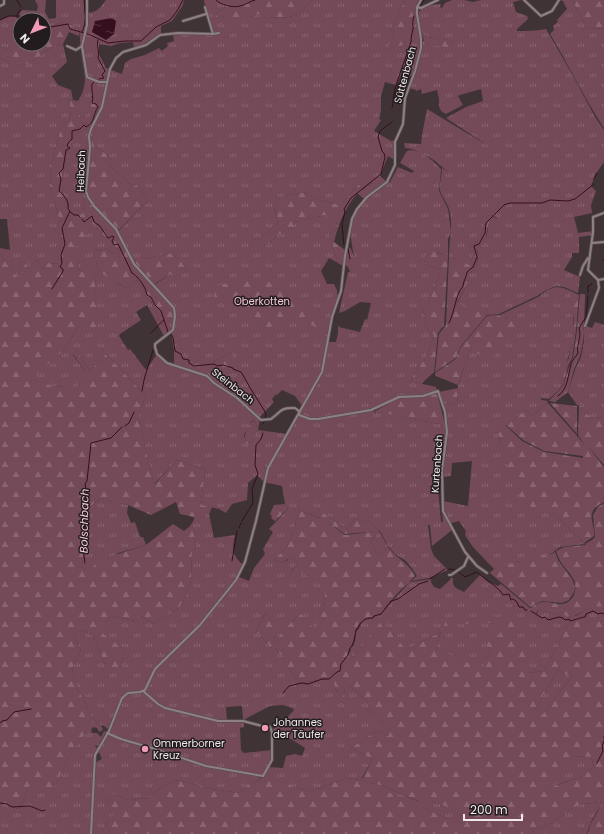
<svg xmlns="http://www.w3.org/2000/svg" width="604" height="834" font-family="Poppins,sans-serif">
  <defs>
    <pattern id="grass-tufts" width="24" height="20" patternUnits="userSpaceOnUse"><rect width="24" height="20" fill="#754a58"/><path d="M3 7l-1-3M5 7V3M7 7l1-3M15 17l-1-3M17 17v-4M19 17l1-3" fill="none" stroke="#896470"/></pattern>
    <pattern id="forest-firs" width="22" height="20" patternUnits="userSpaceOnUse"><rect width="22" height="20" fill="#754a58"/><path d="M5 1l3.5 6h-7zM16 11l3.5 6h-7z" fill="#896470"/></pattern>
    <pattern id="water-ripples" width="26" height="14" patternUnits="userSpaceOnUse"><rect width="26" height="14" fill="#350f1e"/><path d="M2 4q2-2 4 0t4 0M15 11q2-2 4 0t4 0" fill="none" stroke="#53323f"/></pattern>
  </defs>
  <rect width="100%" height="100%" fill="#3f3336"/>
  <!-- grass -->
  <g fill="url(#grass-tufts)" fill-rule="evenodd">
    <path d="M35,0H46L45,12L49,19L56,18V0H84V13C96,14 100,8 106,0H184L183,5L172,21L161,26V34L142,45L134,47L133,42L120,43L111,46L99,44V54L106,68L122,74L125,63L131,59L145,55L159,48L162,51L168,46L167,43L174,41L173,33L213,34L207,17L204,0H253L244,4H226L224,8L216,15L217,19C230,11 233,21 244,19C254,17 258,10 267,18C289,17 297,20 311,0H405L393,26L394,36L388,49L403,44L414,20L412,10L419,0H420C412,20 421,27 420,47C420,57 415,68 413,77L402,72L396,85L385,82L381,96V110L379,119L381,120L374,131L391,141L396,140L395,160L388,156L380,176L387,182L371,193L364,199L357,193L372,183L370,178L357,186L340,205L315,199L305,192L280,197L274,207L278,223L261,238H258L252,241V249H261L286,229L294,227L295,222L325,215L337,220L336,230L329,234L338,263L329,258L321,271L327,284H334L337,290V294L339,296L332,313L322,369L310,394C324,381 324,359 328,342H336L338,333V325L339,327L360,332L365,319L367,320L371,303L360,302L345,311L339,313L348,272H350L348,267L344,264L347,246L351,249L354,258L350,232L355,215L359,208L369,197L390,182L398,167L412,173L414,171L400,163L407,151L412,150L419,152L412,149L405,148L404,143L421,144L422,135L427,109L490,147L446,118L466,107L483,101L481,89L460,95L439,106V99L437,90L422,94L421,89L416,91V90L410,88L419,61L422,44L455,47V41L428,37L422,34L419,22V9L431,5L441,4L440,7L442,8L445,3L452,0H464L473,2L481,0H521L513,2L516,12L527,16L528,19L517,29V31C527,31 536,31 546,29L572,74L595,117L604,130V162L595,175L591,186L596,191L591,205L592,213L574,217L578,233L593,231V235L579,237V253H572V257L564,270L580,277L578,293L564,287L556,286L546,290L537,296L499,314L487,315L457,304L469,280V274C478,266 479,259 477,248C488,244 487,232 489,221L497,219L496,217L491,215L487,216L481,238L470,247L474,252L470,266L449,257C449,242 453,227 450,213C449,204 442,198 440,190C439,184 442,175 442,168L448,172L434,160L423,154L433,161L441,169L439,191L448,209L451,232L448,239V256L440,253L427,250L424,264L441,270L428,305L422,309C429,320 421,326 434,335L426,358L419,366L410,381L436,387L437,391L424,395L400,396L376,408L362,412L374,411L376,414L375,411H378L402,417L445,425L446,431L440,477L441,479L437,478L441,522H443L442,511L452,530L432,546L430,525H428L431,549L434,556L448,570L429,578L411,581L417,576L411,567L406,561L395,554L388,546L380,531H379L371,523L356,518L347,529L324,513L321,518L299,510L294,530L286,548L274,560L282,563L288,560L290,556L298,563L291,571H299L327,587L324,601L325,608L319,614L324,621L313,629L301,614C293,620 269,641 278,652C279,654 281,655 283,656V662L300,683L325,679L334,674C334,689 333,688 344,698L345,686L347,688L350,686L368,702V710L391,730L388,736L376,731L351,748L372,759L361,780L383,786L417,801H431L454,809L461,816L460,820L448,819L360,780L347,778L312,791L301,789L258,775L257,777L261,778C257,782 254,782 249,785C246,787 243,790 240,793L212,789L186,782L175,780L160,788L148,798L129,800L113,794H111L107,802L115,814L105,824L112,834H92L96,762L102,759L98,750L107,735C115,738 143,745 146,749L150,748L190,762L215,768L248,773L213,767L190,761L151,747L121,739L110,734L109,732L124,696L130,694L140,692L127,693L119,703L108,729L103,725L101,726L92,718L83,698L78,691L72,669L81,650L73,634L84,630L93,636L106,667H120L125,650L101,633L111,616L135,621L138,615L153,623L179,608L186,595L191,581L192,551L196,548L194,530L190,526L194,520V514H209L214,538L235,535C232,550 231,554 243,565L236,579L208,615L153,671L146,687V690L152,675L157,668L201,625L239,577L249,581L254,568L265,554L263,549L273,532L269,529L288,509L285,504L282,486L264,482L257,475L248,483L247,500L232,504L226,513L219,509L202,505L201,500L206,469L177,460L155,483V490L138,416L143,404L145,395L106,354L90,371L76,350L73,355L87,374L72,394L66,387L52,386L30,379L66,348L77,328H96L95,275L93,269L80,272L74,244L90,251L81,226L90,221L106,238L109,239L120,253V257L106,248L103,251L94,249L97,265L101,272L125,288L137,280L150,300L163,326L175,316L174,309L153,286L170,274L174,277L188,270L179,259L170,253L143,259H136L134,264L122,241L116,234L147,201L137,185L133,186L108,164L112,160L105,153L94,146L92,136L87,137L86,181L83,198L85,207L82,214L78,216L70,211L60,186L70,144L77,133L90,127L100,106L96,101L91,96V116L88,124L80,122V103L69,99L71,111L69,120L61,127L51,167L50,187L60,222L68,215L71,220L65,230L62,227L60,264L48,263L43,269L37,260L28,268L21,259L18,278L0,254V248L10,250L7,219H0V58L9,63L10,66C37,68 43,46 63,44L67,62L52,76L58,85L71,90L73,100L78,101C90,82 83,71 81,51C80,43 80,36 79,28L62,22L44,29V20H25L19,14L22,10L37,11L38,6ZM147,305L164,336L171,333L174,350V366L168,363L157,354L146,370L130,349L128,350L119,336L120,334L141,320L136,312ZM231,353L233,356L228,371H217L212,367L213,362ZM282,390L295,396L303,407L280,449L276,451L287,434L258,430L260,417L274,402L272,399L276,394L277,395ZM255,420L258,433L252,441L246,444L244,435L252,421ZM265,613L280,628L275,636L271,648L256,631ZM283,705L292,708L294,710L285,720L273,729V737L291,739L305,748L302,756L295,754L286,756L283,768L269,767L272,760V750L244,753L241,750L240,728L244,727V720L247,718L270,706ZM242,706L243,720L227,721L226,707Z"/>
    <path d="M561,0H572L587,28L604,29V128C584,98 569,65 550,34L554,30L553,26L558,22L557,20L567,9L563,1H562Z"/>
    <path d="M10,16L16,17L20,21V44H34L27,51H12L0,46V20Z"/>
    <path d="M556,287L563,288L571,291V296L575,299L571,314L573,315C575,339 567,361 561,383L563,385L556,393L549,399L540,398L542,400L548,401L533,416L526,410L502,428L500,432L497,433L527,504L552,514L554,513L585,544L560,547L548,556L542,554L528,569L518,561C510,565 502,566 494,569L473,547L465,535L466,531L459,521L451,523L453,530L444,513L443,501L468,506L472,461L452,463L451,476L442,477C446,452 452,428 443,403L457,405L458,386L470,350L509,318L494,315H500L538,297L547,290Z"/>
    <path d="M588,318L589,319L586,326L592,328L595,322L604,325V417L592,418L579,408V405H577L568,392L576,367L581,357L584,342L583,331Z"/>
    <path d="M100,499L128,505L127,513L131,523L135,522L140,537H143L146,545L118,553L92,574L82,567L86,538L85,510Z"/>
    <path d="M379,531L388,547L378,555L371,542Z"/>
    <path d="M480,575L488,582L498,586L501,584L537,614L538,610L572,617L544,671L528,673L498,636L495,632L486,646L491,648L483,670L436,649L441,632L417,644L407,651L382,621L354,657L349,654L351,650L350,648L353,646L357,629L362,620L365,618L379,616L407,585L411,582L431,579V582L434,587L440,589L450,580L451,578H453C452,588 456,588 464,592Z"/>
    <path d="M595,605L604,607V622L574,617Z"/>
    <path d="M558,670L571,677L543,714L535,709Z"/>
    <path d="M93,721L103,730L99,732L97,728L93,727L91,730L92,733H97L101,737L104,731L106,732L98,746L96,745L95,746L97,748L95,753L91,834H0V804L19,809L29,786L52,792L67,760Z"/>
    <path d="M574,756L591,757L594,767L581,777L550,787Z"/>
    <path d="M604,802C596,812 590,821 587,834H533L532,830L549,824L575,807L583,804Z"/>
  </g>
  <!-- forest -->
  <g fill="url(#forest-firs)" fill-rule="evenodd">
    <path d="M253,0H311C297,20 289,17 267,18C256,9 253,19 242,20C231,20 230,11 217,19H216V15L224,8L226,4H244Z"/>
    <path d="M405,0H419L412,10L414,20L403,45L387,49L394,36L393,26Z"/>
    <path d="M572,0H604V29L587,28Z"/>
    <path d="M62,22L79,28V36L69,32L63,44C43,46 37,68 10,66L9,63L0,58V46L12,51H27L34,44H44V29Z"/>
    <path d="M422,34L428,37L456,41L455,48L422,44L424,40Z"/>
    <path d="M90,96L96,100L100,106L90,127L77,133L70,144L60,186L70,211L78,216L82,214L85,207L83,198L86,181L87,137L92,136L94,146L105,153L112,160L109,165L133,186L137,185L147,201L116,233L122,241L134,264L136,259H143L170,253L179,259L188,270L174,277L170,274L153,285L174,309L175,316L163,326L150,300L137,280L125,288C118,282 106,278 100,271C96,265 95,256 94,249L103,251L106,248L120,257V253L109,239L106,238L90,221L82,226L91,252L75,245L80,272L93,268L95,275L97,328H77L66,348L31,379L52,386L66,387L72,393L87,374L73,354L76,350L90,371L106,354L145,395L143,404L138,416L154,485L177,460L206,469L201,500L202,505L212,507L209,514H195L194,517L180,514L176,502L151,515L128,505L100,499L85,510L86,538L82,567L91,573L96,561L146,545L173,524L184,531L190,526L194,530L196,548L192,551L191,581L186,595L179,608L153,623L138,615L136,621L111,616L102,633L125,650L120,667H106L93,636L84,630L73,634L81,650L72,669L78,691L83,698L92,718L101,726L103,729L102,730L93,722L67,760L52,793L29,786L19,809L0,804V254L18,278L21,258L28,268L37,260L43,269L48,263L60,264L62,226L65,230L71,220L68,215L60,222L50,187L51,167L61,127L69,120L71,111L69,99L80,103V122L87,124C91,114 92,106 90,96Z"/>
    <path d="M370,177L372,183C367,186 361,189 357,194C345,207 338,225 334,242L345,250L343,266L338,263L329,234L336,230L337,221L325,215L295,222V227L286,229L261,249H252V241L258,238H261L278,223L274,206L280,197L305,192L315,199L340,205L357,186Z"/>
    <path d="M491,215L497,219L489,222L486,237L487,238L482,246L477,248C478,260 478,266 469,274V280L457,303L487,315L461,346L456,358L435,372L439,334L446,325L449,257L470,265L474,253L470,247L481,238L485,221L487,216Z"/>
    <path d="M427,249L448,256L444,325L438,333L434,372L421,384L410,381L419,366L426,358L434,335C421,326 429,320 422,309L428,305L441,270L424,264Z"/>
    <path d="M263,280L280,286L300,297L318,315L322,328L274,316L270,328L246,319L248,308L223,296L213,301L216,286L232,282Z"/>
    <path d="M571,291L579,295L576,330L572,358L568,366L563,385L561,383L565,366L569,358L574,320L573,315L565,310L561,306L574,300L571,296Z"/>
    <path d="M580,294H585V298L583,342L580,356L575,366L568,392L555,402L549,401L563,386L569,367L573,358L577,330Z"/>
    <path d="M494,315L509,318L512,315L522,324L491,360L470,350L458,385L436,376L435,373L456,359L461,347L487,316Z"/>
    <path d="M231,353L234,356L228,371H217L212,367L213,362Z"/>
    <path d="M458,388L457,405L441,403L439,392Z"/>
    <path d="M437,392L445,425L402,417L375,411L399,398L425,397Z"/>
    <path d="M547,402L585,445L578,435L579,408L592,418L604,417V465L586,444L604,467V502C583,513 595,520 594,536L584,543L554,513L552,514C543,511 528,507 522,499C509,483 507,452 497,433L500,432L502,428L505,425L522,441L544,452L583,458V456L544,451L523,440L506,425L526,410L533,416Z"/>
    <path d="M550,403L577,406V434Z"/>
    <path d="M255,420L258,433L252,441L245,445C244,436 246,425 255,420Z"/>
    <path d="M604,503V607L595,606L574,616L604,622V834H588L590,825L603,802L583,804L575,807L549,824L532,830L533,834H112L105,824L114,814L107,802L111,794H113L129,800L148,798L160,788L175,780L186,782L212,789L240,793C243,790 246,787 248,785C254,782 259,782 263,776L301,789L312,791L347,778L360,780L363,778L372,759L351,748L376,731L388,736L391,730L368,710V702L350,686L347,689L345,687L344,699C335,689 333,688 334,675L325,679L300,683L283,662V656C281,655 279,654 278,652C269,641 293,620 301,614L313,628L324,621L319,614L325,608L324,601L326,587L299,571L291,572L298,563L291,557L282,563L274,560L286,548L294,530L299,510L320,518L324,513L347,529L356,518L371,523L379,531L345,534L325,520L345,535L379,531L371,542L378,555L388,547C397,559 408,562 415,576L410,581L411,582C398,589 389,605 379,616C374,617 367,617 363,620C353,627 356,640 350,648V650L349,654L354,657L382,620L407,651L417,644L441,632L436,649L483,669L491,648L486,646L495,631L498,636L511,616C515,622 517,629 515,637H524L530,653L528,673L544,671L572,617L538,610L536,613L529,609C533,606 538,603 543,602C549,601 556,605 562,604C573,603 578,590 574,580C568,569 560,565 556,551L564,547L586,545L585,544L592,540L595,537L593,515L598,507ZM558,670L571,677L543,714L535,709ZM574,756L591,757L594,767L581,777L551,787ZM364,781L383,786L418,801H431L453,809L461,816L460,819H448Z"/>
    <path d="M285,504L288,509L275,521L271,518L272,516L270,514L274,505Z"/>
    <path d="M536,549L542,554L548,556L555,552L558,560L572,579L575,587L574,592L569,600L562,603L543,601L530,607L490,573C497,564 508,566 518,561L528,568Z"/>
    <path d="M501,608L502,609L490,623L461,624L451,623L447,626H444L446,620L490,621Z"/>
    <path d="M265,613L281,628L275,636L271,648L256,631Z"/>
  </g>
  <!-- pitch -->
  <path fill="#754a58" d="M458,96L463,105L446,114L442,112L439,107L440,105Z"/>
  <!-- water -->
  <path fill="url(#water-ripples)" d="M112,18L116,21L114,34L106,40L92,32L95,21Z"/>
  <g fill="none" stroke-linecap="round" stroke-linejoin="round">
    <!-- stream -->
    <g stroke="#350f1e" stroke-width="1">
      <path d="M17,0L21,7"/>
      <path d="M216,0C220,5 234,8 240,6C246,5 250,1 255,0"/>
      <path d="M420,6L424,0"/>
      <path d="M419,11L420,10"/>
      <path d="M17,16L19,11L21,10"/>
      <path d="M0,20L9,16H17L21,20"/>
      <path d="M44,28L68,24L70,29L88,34L108,43L125,41H141L156,27L170,20L177,11L183,0"/>
      <path d="M82,32C87,23 85,10 84,0"/>
      <path d="M98,40C96,45 100,52 98,58L105,71L102,75L104,78L99,79"/>
      <path d="M392,108L395,88L411,42C411,36 412,34 413,29C413,24 412,21 414,16"/>
      <path d="M594,179L597,173"/>
      <path d="M70,212L74,215H78L80,217"/>
      <path d="M82,219L84,222L92,216L94,222L100,226L107,237L109,238L112,236L114,237L112,241L114,245L118,244L132,273C139,277 146,288 147,295L151,297L155,305L161,311L168,332"/>
      <path d="M344,245L342,224L345,212L344,209L351,198L381,174L385,157L384,153L382,151L378,137L380,131L392,122"/>
      <path d="M348,248L350,259"/>
      <path d="M603,260H604"/>
      <path d="M52,289L63,271V269L60,267L62,263L61,255L65,244L62,228L70,211L68,209C69,200 65,197 59,191L61,179L59,173L63,169L66,150L70,148L67,146L69,142L72,139V131L80,129L84,125L86,127C95,123 93,114 98,107L96,104L92,103C94,97 91,90 92,84L94,82"/>
      <path d="M588,293V286L592,284"/>
      <path d="M449,323C455,311 455,296 463,286C463,281 467,277 467,272L473,267L477,257L474,246L479,244L485,233L486,223L504,205L510,203H542L550,200L568,201L575,199L594,184"/>
      <path d="M151,333C156,328 159,324 164,320"/>
      <path d="M171,334L173,338L175,351L181,354L183,359L189,360V363L194,366L214,364L217,366L223,365L233,368V369L241,372L243,375L249,386L264,410L266,414L265,419"/>
      <path d="M142,391L144,380L153,350"/>
      <path d="M558,396C568,389 568,375 571,364C572,360 576,357 578,353C576,344 582,339 579,328L586,317L588,296"/>
      <path d="M263,424L264,422"/>
      <path d="M125,426L129,423L134,412"/>
      <path d="M242,521L253,503L252,489L258,474L255,465L256,445L261,439L263,433"/>
      <path d="M239,528L241,523"/>
      <path d="M232,561L237,531"/>
      <path d="M85,563L82,542L85,535L83,504L87,493L85,484L87,481L91,443L111,438L122,427"/>
      <path d="M448,569L456,570"/>
      <path d="M459,572L465,577L477,572C484,579 499,587 503,595L509,594L511,600L513,599L517,602L519,607H523L525,610H527"/>
      <path d="M430,579L445,569"/>
      <path d="M531,611L542,618L545,617L548,620L559,617L563,618L565,620L569,619L570,621C575,620 582,617 585,617L586,614L593,611L598,614L601,613L604,614"/>
      <path d="M283,693L289,686L302,683L308,684L322,679H329L337,672L340,671L341,664L348,655L350,648C355,644 355,636 356,630L358,629C361,621 364,618 373,618L374,616L381,614L391,601L398,599L419,584L428,581"/>
      <path d="M0,723L2,721L7,720L14,712L31,709"/>
      <path d="M604,736V738"/>
      <path d="M597,763L603,751L602,746L604,741"/>
      <path d="M0,803L7,804L12,807L30,806L42,811L45,810"/>
    </g>
    <!-- minor casing -->
    <g stroke="#5b5053" stroke-width="3.5">
      <g id="minor">
        <path d="M87,0V25L82,46L87,77L99,82H107"/>
        <path d="M524,0L541,16L552,11L559,0"/>
        <path d="M0,6L4,4V0"/>
        <path d="M205,7L213,34"/>
        <path d="M417,7L421,8L438,0"/>
        <path d="M183,21L206,14"/>
        <path d="M219,33L213,34L178,33L160,35L146,45L123,52L116,58L110,69L102,107L91,129L89,136L90,148L86,191L88,197L94,206L116,229L134,264L174,308L175,316L173,330L155,344V347L157,354L167,363L207,376L214,383L237,398L261,420L271,419C281,412 280,407 295,408L300,412"/>
        <path d="M67,46L76,50L82,46"/>
        <path d="M604,213L593,217V232L588,270L598,280L604,279"/>
        <path d="M592,243L604,242"/>
        <path d="M580,275L583,266L588,258"/>
        <path d="M585,326L599,288L598,280"/>
        <path d="M299,415L310,419H318L371,410L399,397L423,396L438,391L445,412L447,432L442,470L443,511L465,552L477,566L487,573"/>
        <path d="M449,575H451L464,566L468,557"/>
        <path d="M107,733L121,739L155,749L206,766L263,776L272,760V732L270,727L262,726L243,721H218L165,708L158,704L143,691"/>
        <path d="M145,748H146"/>
        <path d="M91,834L95,755L109,731L122,698L128,693L140,692L145,690L155,669L200,625L236,580L245,562L256,521L268,468L322,372L332,317L341,291L345,256L352,219L357,209L367,197L387,182L395,165V142L403,124L405,98L415,71L421,48V39L417,14V7L421,0"/>
      </g>
    </g>
    <!-- minor -->
    <use href="#minor" stroke="#8e7f83" stroke-width="2"/>
  </g>
  <!-- markers -->
  <g fill="#f09ab7" stroke="#221c1e" stroke-width="1.5">
    <circle cx="265" cy="728" r="4"/>
    <circle cx="145" cy="749" r="4"/>
  </g>
  <g text-anchor="middle" dominant-baseline="central" stroke-width="3" stroke-linejoin="round" paint-order="stroke">
    <!-- street labels -->
    <g font-size="10" fill="#f0e8eb" stroke="#221c1e">
      <text transform="translate(405 75) rotate(-75)">Süttenbach</text>
      <text transform="translate(81 171) rotate(-88)">Heibach</text>
      <text transform="translate(233 386) rotate(38)">Steinbach</text>
      <text transform="translate(437 464) rotate(-86)">Kurtenbach</text>
    </g>
    <!-- park labels -->
    <g font-size="10" fill="#f7c8d6" stroke="#221c1e">
      <text x="262" y="301">Oberkotten</text>
    </g>
    <!-- poi labels -->
    <g font-size="10" fill="#f0e8eb" stroke="#221c1e" text-anchor="start">
      <text x="273" y="722">Johannes<tspan x="273" dy="12">der Täufer</tspan></text>
      <text x="153" y="743">Ommerborner<tspan x="153" dy="12">Kreuz</tspan></text>
    </g>
    <!-- water labels -->
    <g font-size="11" font-style="italic" fill="#facbd9" stroke="#221c1e">
      <text transform="translate(84 521) rotate(-89)">Bolschbach</text>
    </g>
  </g>
  <!-- north arrow -->
  <g transform="translate(32 32) rotate(227)"><circle r="19" fill="#221c1e" stroke="#746e70"/>
  <path d="M0-3L7 15L0 10L-7 15Z" fill="#f09ab7"/>
  <text y="-6" font-size="11" font-weight="bold" text-anchor="middle" fill="#f0e8eb">N</text>
  </g>
  <!-- scale -->
  <path d="M464 814v6h58v-6" fill="none" stroke="#f0e8eb" stroke-width="2"/>
  <text x="470" y="814" font-size="12" fill="#f0e8eb" stroke="#221c1e" stroke-width="3" paint-order="stroke">200 m</text>
</svg>
